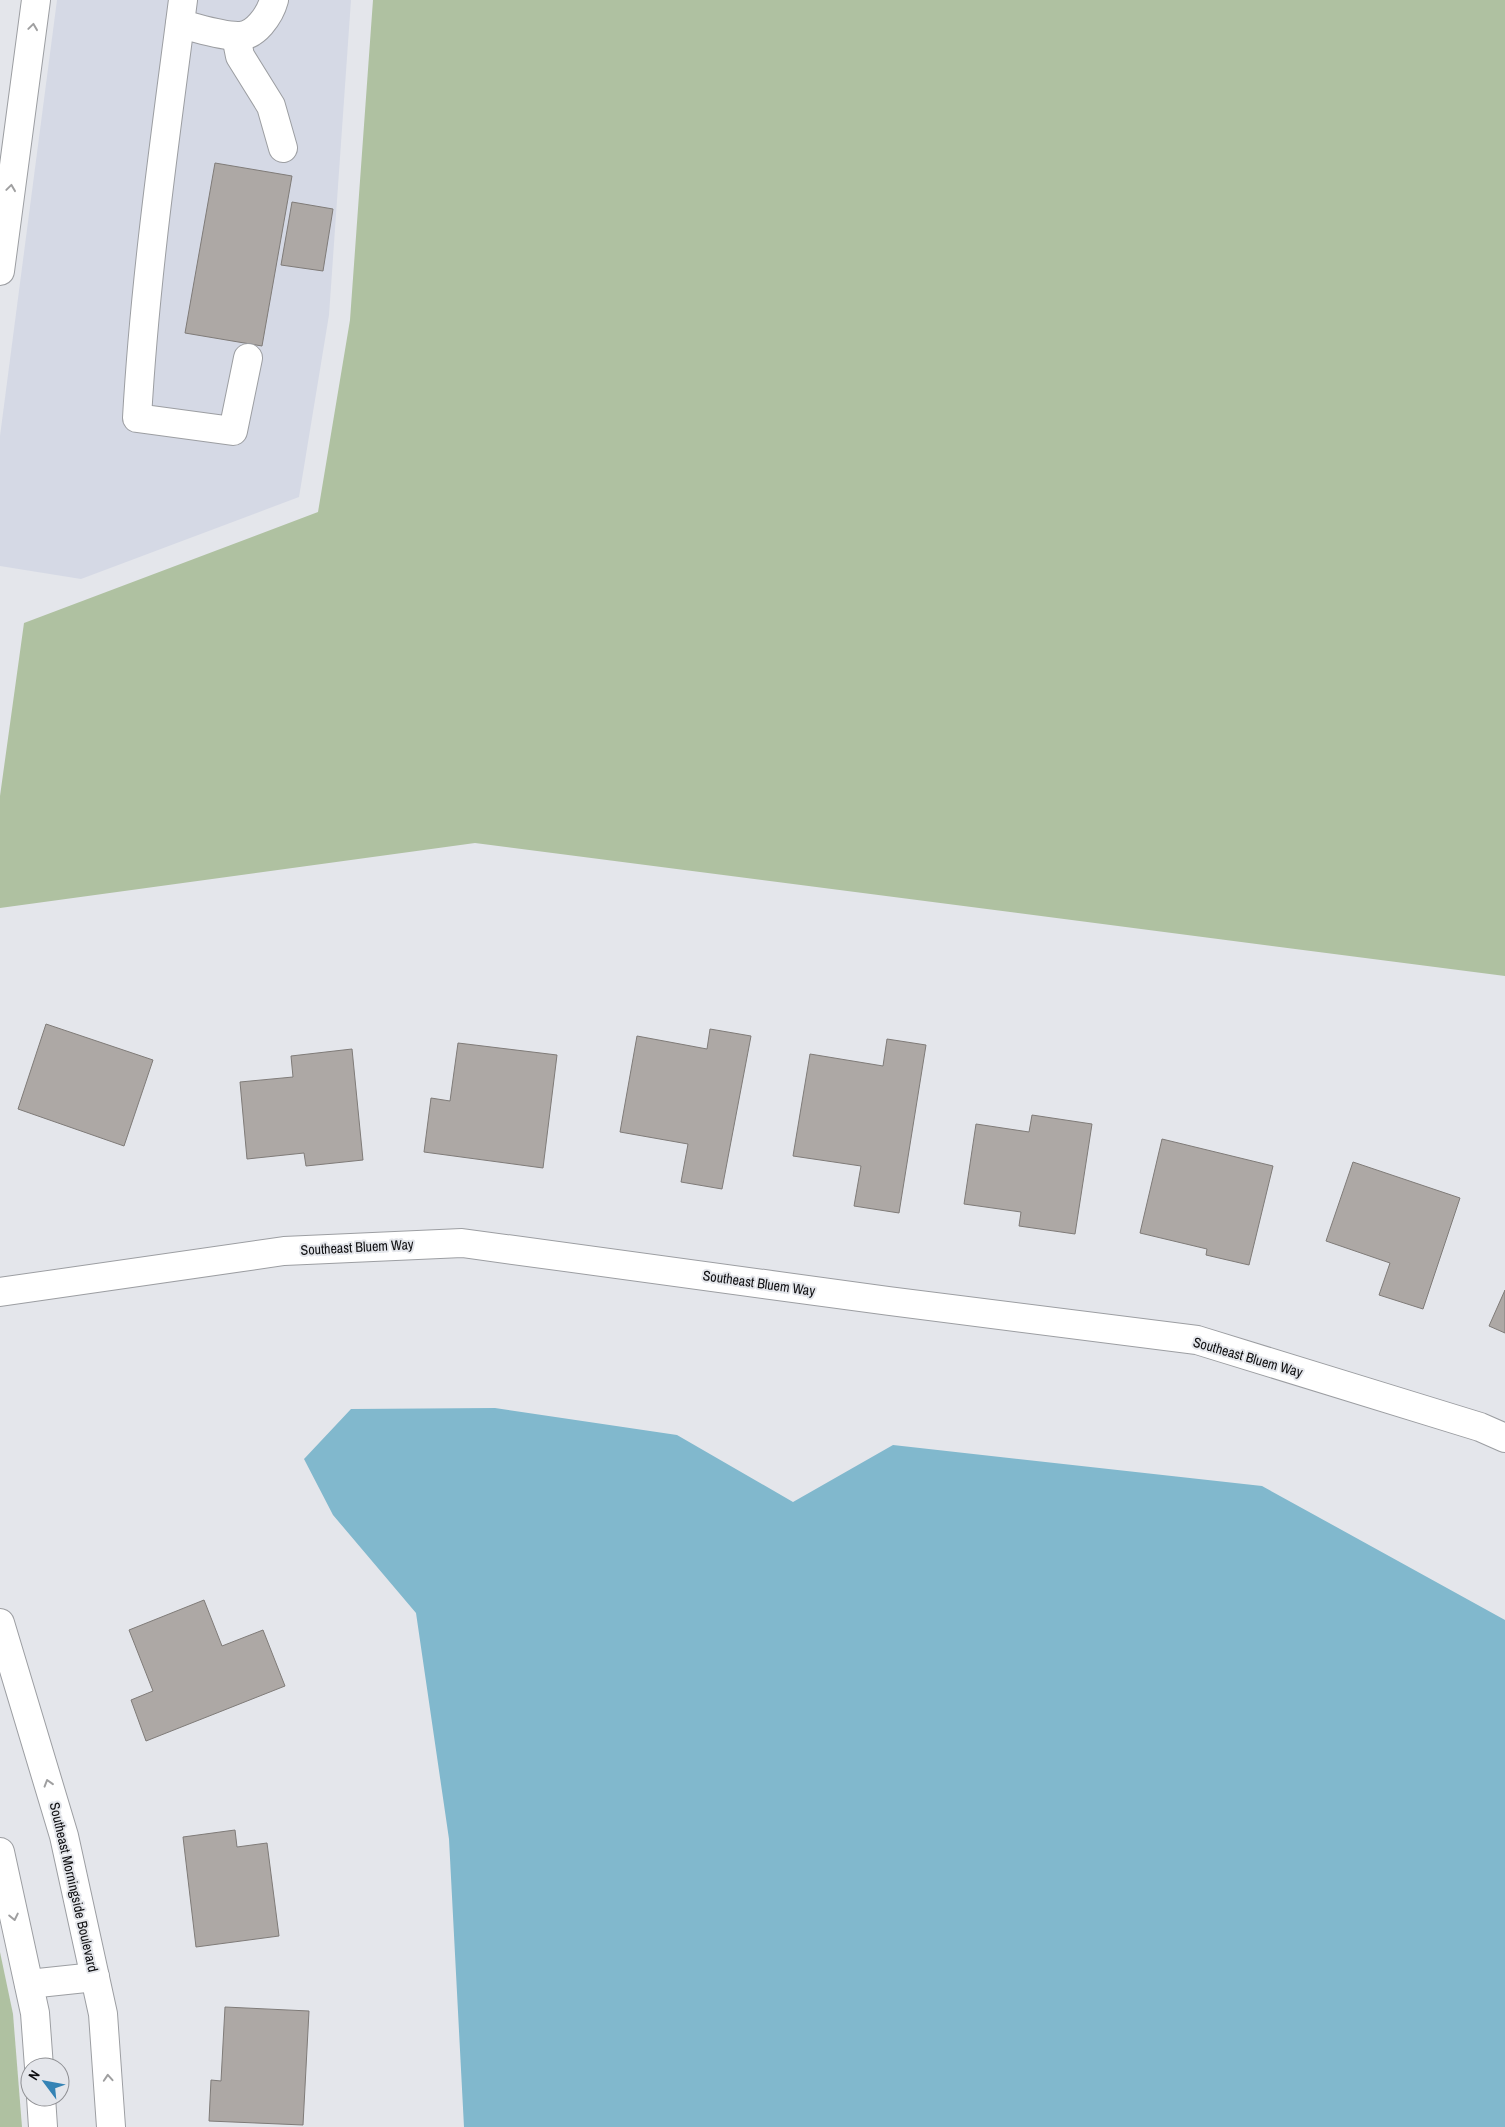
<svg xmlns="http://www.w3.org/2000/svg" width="1505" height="2127" font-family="'Archivo Narrow',sans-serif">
  <rect width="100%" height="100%" fill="#e4e6eb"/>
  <!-- built -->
  <path fill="#d5d9e5" d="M57,0H351L329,315L299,497L81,579L0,566V436Z"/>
  <!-- green -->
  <g fill="#afc1a1">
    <path d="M373,0H1505V976L475,843L0,908V796L24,623L318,512L350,320Z"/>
    <path d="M0,1952L13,2014L22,2127H0Z"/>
  </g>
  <!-- water -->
  <path fill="#81b8cd" d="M495,1408L677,1435L793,1502L893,1445L1262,1486L1505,1620V2127H464L449,1839L416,1613L333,1515L304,1459L351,1409Z"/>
  <!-- building -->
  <g fill="#ada8a5" stroke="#7f7b78">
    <path d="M215,163L292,176L262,346L185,333Z"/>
    <path d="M292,202L333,209L323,271L281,265Z"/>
    <path d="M46,1024L153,1060L124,1146L18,1109Z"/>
    <path d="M710,1029L751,1036L722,1189L681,1182L688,1144L620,1132L637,1036L707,1049Z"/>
    <path d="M887,1039L926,1045L899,1213L854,1206L861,1166L793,1156L810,1054L883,1066Z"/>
    <path d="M458,1043L557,1055L543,1168L424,1152L431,1098L450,1101Z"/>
    <path d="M352,1049L363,1160L306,1166L304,1153L247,1159L240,1082L293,1077L291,1056Z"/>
    <path d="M1032,1115L1092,1124L1075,1234L1019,1226L1021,1212L964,1204L976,1124L1029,1132Z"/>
    <path d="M1162,1139L1273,1166L1249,1265L1206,1255L1207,1249L1140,1233Z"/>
    <path d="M1353,1162L1460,1198L1423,1309L1379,1295L1390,1263L1326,1241Z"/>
    <path d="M1505,1290V1333L1489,1326Z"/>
    <path d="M204,1600L222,1646L263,1630L285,1686L146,1741L131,1700L153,1691L129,1630Z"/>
    <path d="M235,1830L237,1847L267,1843L279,1936L196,1947L183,1837Z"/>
    <path d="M225,2007L309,2011L303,2125L209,2121L211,2080L221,2081Z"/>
  </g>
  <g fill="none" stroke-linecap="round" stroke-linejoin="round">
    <!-- minor casing -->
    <g stroke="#9c9ea2" stroke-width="30">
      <g id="minor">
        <path d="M183,0C165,139 145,278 137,418L233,431L248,358"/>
        <path d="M180,24C198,28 219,36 238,36C255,37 270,15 274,0"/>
        <path d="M236,36L240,56L271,106L283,148"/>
        <path d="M0,271L36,0"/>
        <path d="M0,1292L284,1251L462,1243L889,1301L1197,1340L1480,1427L1505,1438"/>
        <path d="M0,1623L64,1836L103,2014L111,2127"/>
        <path d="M0,1852L35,2013L39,2067"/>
        <path d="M29,1984L95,1977"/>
        <path d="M41,2097L43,2127"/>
      </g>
    </g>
    <!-- minor -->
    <use href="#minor" stroke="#fff" stroke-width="28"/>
  </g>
  <!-- one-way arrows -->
  <defs><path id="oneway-chevron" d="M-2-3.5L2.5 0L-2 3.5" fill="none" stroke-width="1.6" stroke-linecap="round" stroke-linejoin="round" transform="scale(1.25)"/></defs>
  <g stroke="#9f9fa0">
    <use href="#oneway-chevron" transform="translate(33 27) rotate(-82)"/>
    <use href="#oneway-chevron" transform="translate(11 188) rotate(-82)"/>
    <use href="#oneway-chevron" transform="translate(48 1783) rotate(-107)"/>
    <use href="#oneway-chevron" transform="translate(14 1917) rotate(78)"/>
    <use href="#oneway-chevron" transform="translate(108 2078) rotate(-94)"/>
  </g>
  <g text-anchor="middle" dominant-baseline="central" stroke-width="4" stroke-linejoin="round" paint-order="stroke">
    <!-- street labels -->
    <g font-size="14" fill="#0f0f11" stroke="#e4e6eb">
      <text transform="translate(357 1247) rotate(-3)">Southeast Bluem Way</text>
      <text transform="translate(759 1283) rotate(8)">Southeast Bluem Way</text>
      <text transform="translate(1248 1357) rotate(16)">Southeast Bluem Way</text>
      <text transform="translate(74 1887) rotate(77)">Southeast Morningside Boulevard</text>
    </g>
  </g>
  <!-- north arrow -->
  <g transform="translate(45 2082) rotate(302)"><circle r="24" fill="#e4e6eb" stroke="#8f9094"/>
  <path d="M0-4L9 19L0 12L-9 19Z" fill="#3483b5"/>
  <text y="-8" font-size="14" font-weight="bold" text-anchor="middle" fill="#0f0f11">N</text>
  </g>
</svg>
